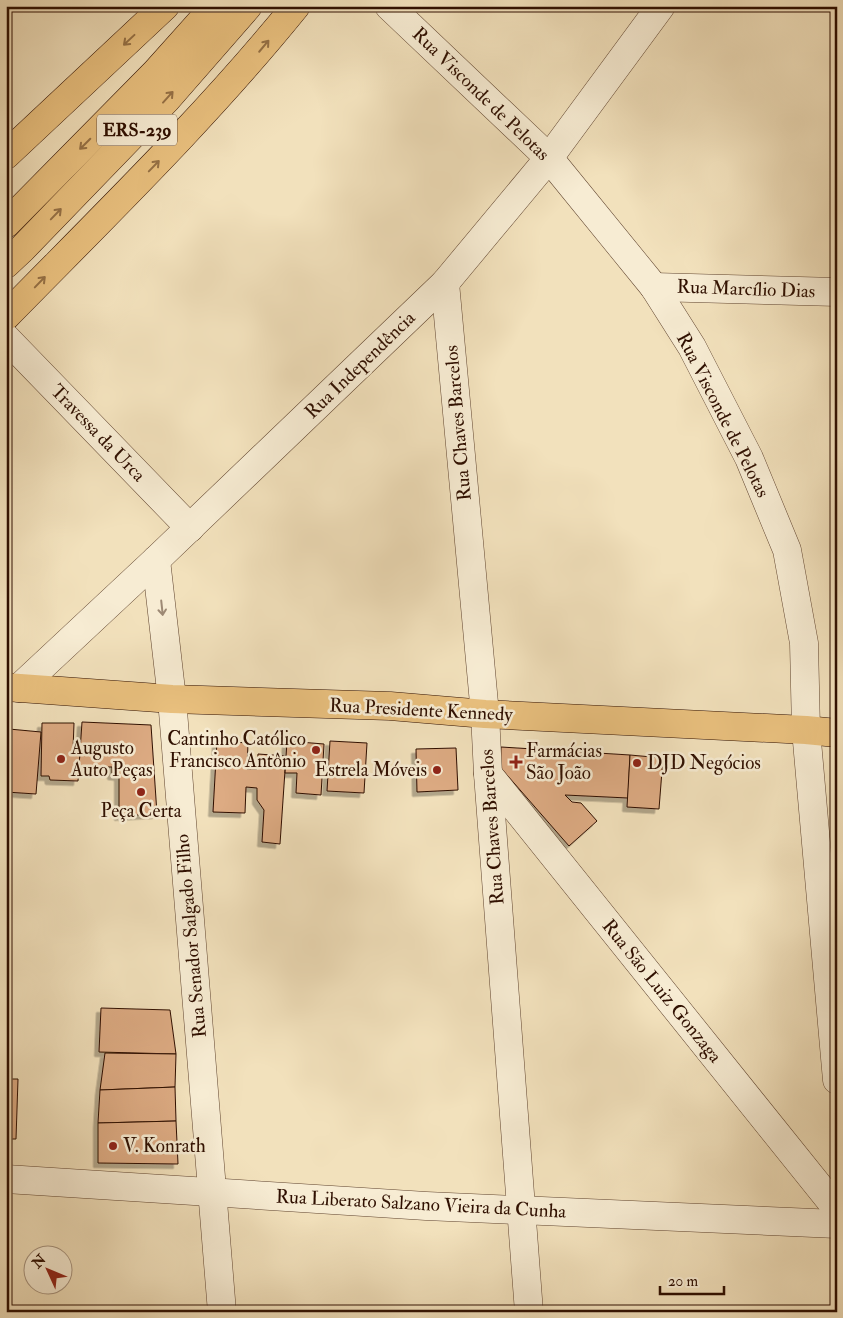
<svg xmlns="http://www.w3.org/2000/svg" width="843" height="1318" font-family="'IM FELL Double Pica',serif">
  <defs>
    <filter id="shadow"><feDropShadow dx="-4.5" dy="4.5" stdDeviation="0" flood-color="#0004"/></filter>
  </defs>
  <rect width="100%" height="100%" fill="#f2e1bc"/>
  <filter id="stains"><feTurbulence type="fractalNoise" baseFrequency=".004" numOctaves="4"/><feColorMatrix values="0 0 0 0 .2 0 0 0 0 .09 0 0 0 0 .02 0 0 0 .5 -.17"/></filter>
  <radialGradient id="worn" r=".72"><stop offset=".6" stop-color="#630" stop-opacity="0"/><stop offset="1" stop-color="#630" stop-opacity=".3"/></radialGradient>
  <!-- building -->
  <g fill="#ddab83" stroke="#2f0f00" filter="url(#shadow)">
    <path d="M82,722L151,725L157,814L119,816V776L112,775V767H79Z"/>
    <path d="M42,723H74L73,750L80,751L78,781L50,780L49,776H41Z"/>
    <path d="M9,729L41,732L36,794L6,792V765Z"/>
    <path d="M217,741L248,743L247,769H257L258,754L286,756L280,844L262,842L264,810L257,800V788L246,787L245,813L213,812Z"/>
    <path d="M287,741L324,744L321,795L296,793L297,773H285Z"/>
    <path d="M330,741L367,743L364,793L327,791Z"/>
    <path d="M501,747L630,755L628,798L565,795L572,802L581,803L597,821L569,846L500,767Z"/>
    <path d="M456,748L458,790L417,792L416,749Z"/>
    <path d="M630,755L663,758L659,809L627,807Z"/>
    <path d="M101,1008L170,1010L176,1054L99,1052Z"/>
    <path d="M105,1053L176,1054L175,1087L100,1090Z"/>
    <path d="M6,1079H18L16,1139H6Z"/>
    <path d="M175,1087L176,1121L98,1123L100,1090Z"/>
    <path d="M176,1121L178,1164L98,1163V1123Z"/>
  </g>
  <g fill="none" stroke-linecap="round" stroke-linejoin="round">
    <!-- minor casing -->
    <g stroke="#60442f" stroke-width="29">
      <g id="minor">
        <path d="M389,6L549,158L654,287L692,347L749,458L787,550L804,643L806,730L837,1080"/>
        <path d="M445,283L485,714L488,774L529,1312"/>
        <path d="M654,287L837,292"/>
        <path d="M6,338L190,528"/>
        <path d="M156,560L172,699L222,1312"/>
        <path d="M19,688L156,560L445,283L549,158L661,6"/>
        <path d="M488,774L837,1209"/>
        <path d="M6,1179L426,1206L837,1224"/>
      </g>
    </g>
    <!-- major casing -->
    <g stroke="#2f0f00" stroke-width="29">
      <g id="major">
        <path d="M6,155L165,6"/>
        <path d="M6,316C105,215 207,116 296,6"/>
        <path d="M6,687L172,699L390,706L485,714L806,730L837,733"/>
      </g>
    </g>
    <!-- highway casing -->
    <g stroke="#2f0f00" stroke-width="29">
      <g id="highway">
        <path d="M6,224L156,72L215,6"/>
        <path d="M6,264L22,249L166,100L248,6"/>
      </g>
    </g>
    <!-- minor -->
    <use href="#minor" stroke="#f7ecd3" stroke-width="28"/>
    <!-- major -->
    <use href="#major" stroke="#e9c07e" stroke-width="28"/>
    <!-- highway -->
    <use href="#highway" stroke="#e9c07e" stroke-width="28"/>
  </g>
  <!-- one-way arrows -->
  <defs><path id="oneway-shaft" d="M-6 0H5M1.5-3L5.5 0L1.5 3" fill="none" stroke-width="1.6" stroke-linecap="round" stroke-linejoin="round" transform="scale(1.25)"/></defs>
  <g stroke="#957045">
    <use href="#oneway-shaft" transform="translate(129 40) rotate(137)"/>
    <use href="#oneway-shaft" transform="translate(264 46) rotate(-50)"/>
    <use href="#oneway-shaft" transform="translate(168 97) rotate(-48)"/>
    <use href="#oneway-shaft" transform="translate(85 144) rotate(135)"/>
    <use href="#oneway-shaft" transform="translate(154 166) rotate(-46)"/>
    <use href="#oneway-shaft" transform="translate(56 214) rotate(-46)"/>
    <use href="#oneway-shaft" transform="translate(40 282) rotate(-46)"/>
  </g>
  <use stroke="#9d8974" href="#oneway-shaft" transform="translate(162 608) rotate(84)"/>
  <!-- markers -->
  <g fill="#8f2418" stroke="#f7ecd3" stroke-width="2">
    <circle cx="316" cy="750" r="5"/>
    <circle cx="61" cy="759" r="5"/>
    <path d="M513.5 754.5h5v5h5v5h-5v5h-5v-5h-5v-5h5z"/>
    <circle cx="637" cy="763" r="5"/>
    <circle cx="437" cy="770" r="5"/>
    <circle cx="141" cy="792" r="5"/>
    <circle cx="113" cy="1146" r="5"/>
  </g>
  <g text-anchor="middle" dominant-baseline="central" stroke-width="5" stroke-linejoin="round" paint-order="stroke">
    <!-- shield labels -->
    <rect fill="#f7ecd3" stroke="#6b513f" stroke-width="1" x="97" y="114.5" width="80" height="31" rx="4"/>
    <g font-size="18" font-weight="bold" fill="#2f0f00">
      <text x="137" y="130">ERS-239</text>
    </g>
    <!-- street labels -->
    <g font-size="19" fill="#2f0f00" stroke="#f7ecd3">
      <text transform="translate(481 94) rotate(44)">Rua Visconde de Pelotas</text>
      <text transform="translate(746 289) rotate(2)">Rua Marcílio Dias</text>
      <text transform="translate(360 365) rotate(-44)">Rua Independência</text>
      <text transform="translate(723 415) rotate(63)">Rua Visconde de Pelotas</text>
      <text transform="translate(458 423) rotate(-95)">Rua Chaves Barcelos</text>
      <text transform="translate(98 433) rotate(46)">Travessa da Urca</text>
      <text transform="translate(421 710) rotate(3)">Rua Presidente Kennedy</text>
      <text transform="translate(492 827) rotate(-94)">Rua Chaves Barcelos</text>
      <text transform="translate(191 936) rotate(-95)">Rua Senador Salgado Filho</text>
      <text transform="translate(662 991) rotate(51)">Rua São Luiz Gonzaga</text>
      <text transform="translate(421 1204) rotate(3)">Rua Liberato Salzano Vieira da Cunha</text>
    </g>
    <!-- poi labels -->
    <g font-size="19" fill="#2f0f00" stroke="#f7ecd3" text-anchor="start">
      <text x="306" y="739" text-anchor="end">Cantinho Católico<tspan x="306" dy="22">Francisco Antônio</tspan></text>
      <text x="71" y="748">Augusto<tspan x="71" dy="22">Auto Peças</tspan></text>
      <text x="526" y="751">Farmácias<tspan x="526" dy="22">São João</tspan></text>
      <text x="647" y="763">DJD Negócios</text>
      <text x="427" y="770" text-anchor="end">Estrela Móveis</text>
      <text x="141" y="811" text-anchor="middle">Peça Certa</text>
      <text x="123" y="1146">V. Konrath</text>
    </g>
  </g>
  <!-- margin -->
  <rect width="843" height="1318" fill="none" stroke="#f2e1bc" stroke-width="25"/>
  <rect x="8" y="8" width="828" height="1303" fill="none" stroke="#2f0f00" stroke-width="2.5"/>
  <rect x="12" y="12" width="818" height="1293" fill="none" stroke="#2f0f00"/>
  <!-- north arrow -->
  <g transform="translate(48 1270) rotate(314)"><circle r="24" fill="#f7ecd3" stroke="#a7947f"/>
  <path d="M0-4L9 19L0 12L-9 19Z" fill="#8f2418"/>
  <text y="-8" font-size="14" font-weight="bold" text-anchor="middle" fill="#2f0f00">N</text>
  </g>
  <!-- scale -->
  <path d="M660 1286v8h64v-8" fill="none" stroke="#2f0f00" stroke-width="2.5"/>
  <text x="668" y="1286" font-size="15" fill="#2f0f00" stroke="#f7ecd3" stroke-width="4" paint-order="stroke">20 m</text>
  <rect width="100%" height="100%" filter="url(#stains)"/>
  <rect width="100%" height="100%" fill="url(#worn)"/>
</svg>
